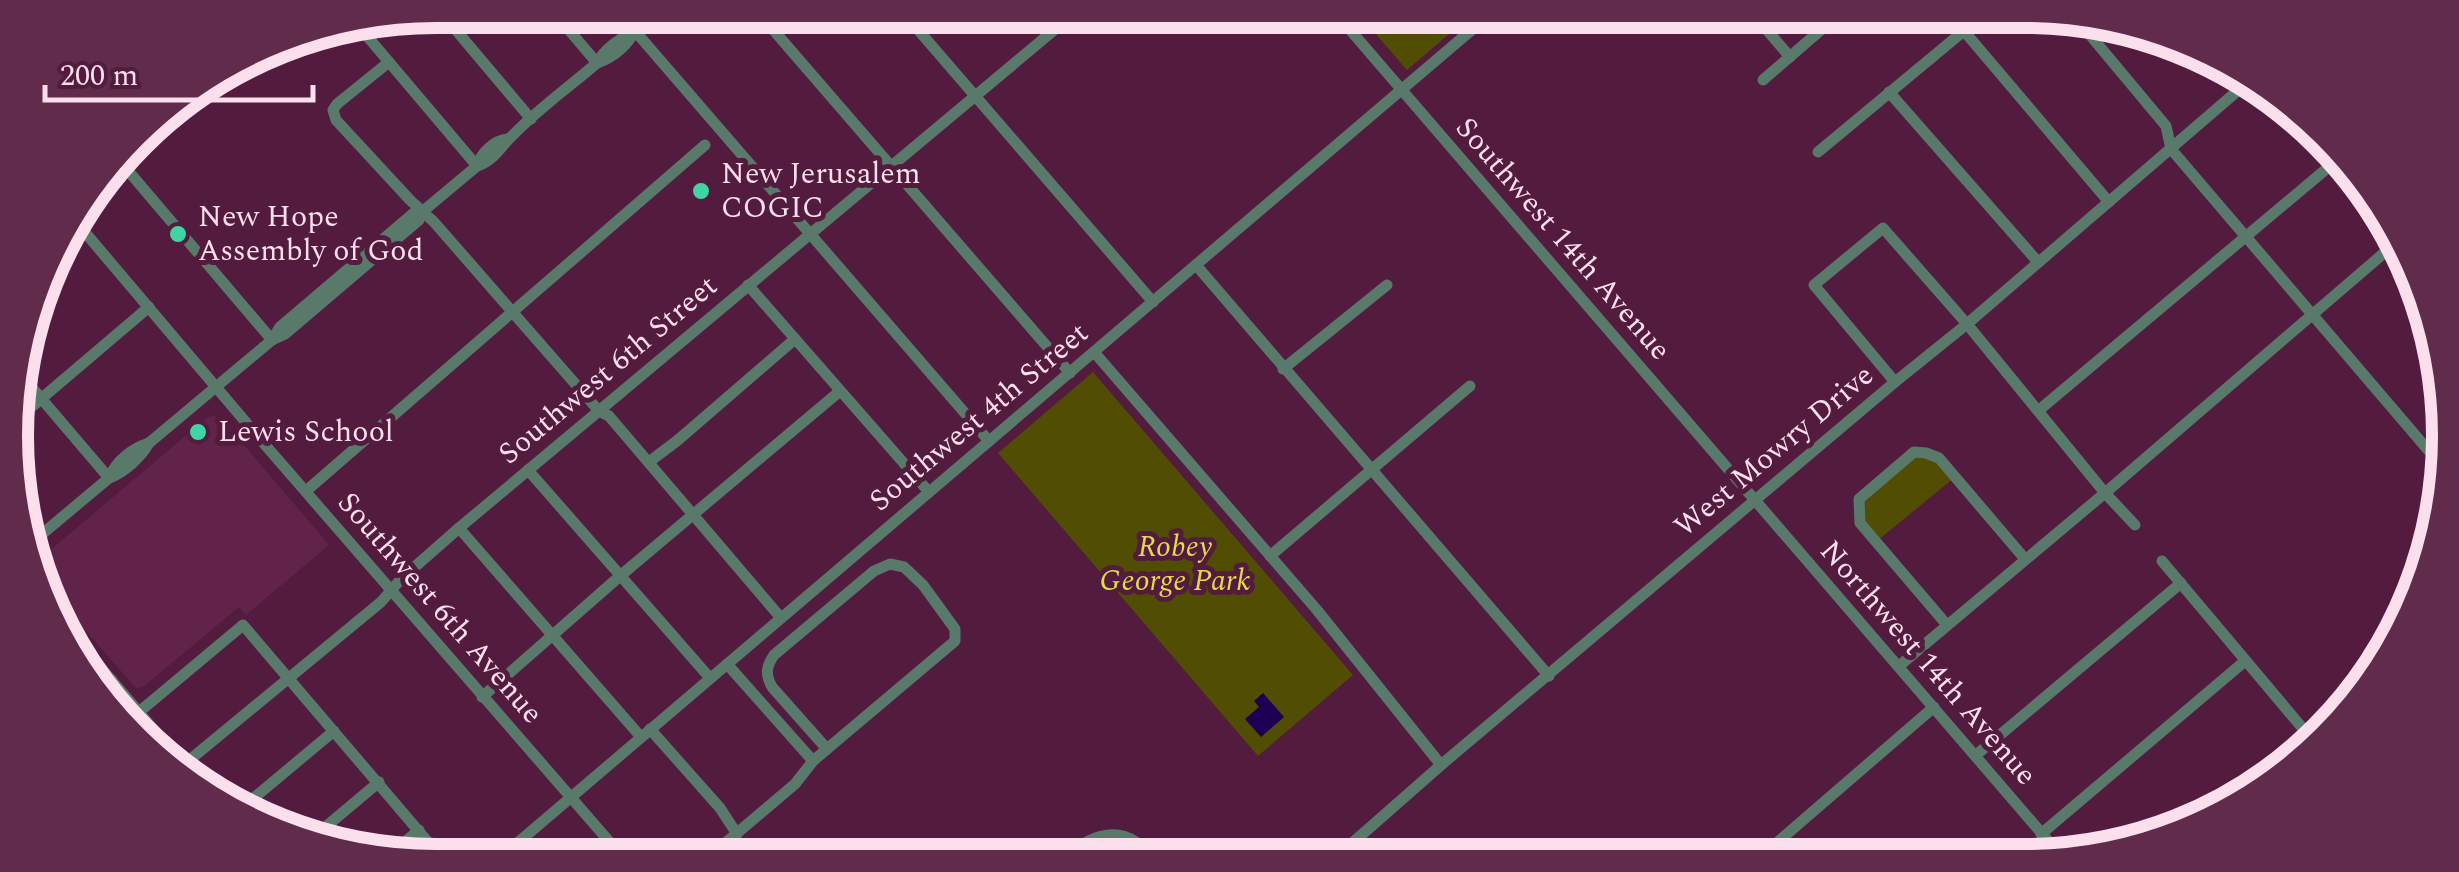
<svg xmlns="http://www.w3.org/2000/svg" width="2459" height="872" font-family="Spectral,serif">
  <rect width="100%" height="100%" fill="#531b3d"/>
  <!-- built -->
  <path fill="#612349" d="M215,416L221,418L329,545L246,615L239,607L143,687L136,688L45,585L36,562L208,417Z"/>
  <!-- green -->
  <g fill="#514d02">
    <path d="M1355,10H1477L1407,70Z"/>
    <path d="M1093,372L1353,675L1258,756L998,453Z"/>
    <path d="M1914,453L1926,454L1954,478L1877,541L1862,522L1860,499Z"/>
  </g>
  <!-- water -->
  <path fill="#1d0054" d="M1263,693L1284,717L1261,737L1245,719L1259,707L1254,701Z"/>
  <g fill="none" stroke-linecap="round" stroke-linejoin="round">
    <!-- minor -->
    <g stroke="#59796b" stroke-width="11">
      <path d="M439,10L531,119"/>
      <path d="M552,10L597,63"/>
      <path d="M756,10L1070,373"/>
      <path d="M901,10L1153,302"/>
      <path d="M1333,10L2063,858"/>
      <path d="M1750,10L1790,57"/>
      <path d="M2075,17L2166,126L2171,149L2440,464"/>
      <path d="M356,23L477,166"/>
      <path d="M635,31L989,441"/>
      <path d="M1964,31L2109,202"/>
      <path d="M389,62L337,104L333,110L336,120L410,200L434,222L599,411L609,416L781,618"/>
      <path d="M597,63C606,47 619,40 634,31C643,27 652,17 660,10"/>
      <path d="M1763,80L1844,10"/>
      <path d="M1889,92L2038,262"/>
      <path d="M1818,152L1989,10"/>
      <path d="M119,160L272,340"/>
      <path d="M477,166C481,153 494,140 508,139"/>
      <path d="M72,217L260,439L627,862"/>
      <path d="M57,251L83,230"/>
      <path d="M1196,265L1549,676"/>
      <path d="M748,285L929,492"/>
      <path d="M272,340L280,327L415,212H422"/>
      <path d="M1094,352L1317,610L1441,765"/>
      <path d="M1283,369L1387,285"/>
      <path d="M17,370L109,478"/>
      <path d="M1895,382L1814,285L1883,228L1967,324L2105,493L2135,525"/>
      <path d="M2038,411L2337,160"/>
      <path d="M15,421L149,307"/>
      <path d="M649,462L678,440L795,339"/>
      <path d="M528,470L710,678"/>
      <path d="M109,478C116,461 131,449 149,443"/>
      <path d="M306,491L705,145"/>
      <path d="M459,528L641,737"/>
      <path d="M29,545L109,478C124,473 141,457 149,443L272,340L285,334L419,220L422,212L477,166C494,161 500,147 512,136C538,109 569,87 597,63C614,57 626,47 635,31"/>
      <path d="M1270,556L1470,386"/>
      <path d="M2162,561L2310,737"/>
      <path d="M890,564L904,567L923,585L955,629V641L827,749L772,687C765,674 766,667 774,655L874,571Z"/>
      <path d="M60,620L203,787"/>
      <path d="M1947,625L1860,523L1859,499L1914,452L1926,453L1939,458L2025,559"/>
      <path d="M727,664L813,761"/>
      <path d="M1899,666L2105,493L2398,241"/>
      <path d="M99,691L112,680"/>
      <path d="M482,697L620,576L840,391"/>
      <path d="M139,712L243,625L445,862"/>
      <path d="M650,729L720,808L737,834"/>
      <path d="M1976,755L2181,583"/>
      <path d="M175,772L381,602L401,579L459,528L1078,10"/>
      <path d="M2230,806L2350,703"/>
      <path d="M243,807L334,731"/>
      <path d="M2041,834L2245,661"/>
      <path d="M310,840L379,782"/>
      <path d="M389,856L419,830"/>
      <path d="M1758,859L1934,707"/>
      <path d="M1333,860L1441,765L1895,382L1967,324L2249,81"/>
      <path d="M704,861L795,784L813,761L827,749"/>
      <path d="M1059,861C1081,843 1109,824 1136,842C1143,846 1149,855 1154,860"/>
      <path d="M495,862L1495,10"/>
    </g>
  </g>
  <!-- markers -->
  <g fill="#3fd4a2" stroke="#531b3d" stroke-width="4">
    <circle cx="701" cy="191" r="10"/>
    <circle cx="178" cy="234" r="10"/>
    <circle cx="198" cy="432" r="10"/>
  </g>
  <g text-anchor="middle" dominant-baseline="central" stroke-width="10" stroke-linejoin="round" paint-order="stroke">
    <!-- poi labels -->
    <g font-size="30" fill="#fcdfed" stroke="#531b3d" text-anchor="start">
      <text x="721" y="174">New Jerusalem<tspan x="721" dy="34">COGIC</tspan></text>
      <text x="198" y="217">New Hope<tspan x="198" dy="34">Assembly of God</tspan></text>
      <text x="218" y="432">Lewis School</text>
    </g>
    <!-- street labels -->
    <g font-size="30" fill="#fcdfed" stroke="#531b3d">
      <text transform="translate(1563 239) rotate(49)">Southwest 14th Avenue</text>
      <text transform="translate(608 370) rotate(-40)">Southwest 6th Street</text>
      <text transform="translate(979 417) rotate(-40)">Southwest 4th Street</text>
      <text transform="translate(1774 451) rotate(-40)">West Mowry Drive</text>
      <text transform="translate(440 608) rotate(49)">Southwest 6th Avenue</text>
      <text transform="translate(1928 663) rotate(49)">Northwest 14th Avenue</text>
    </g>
    <!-- park labels -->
    <g font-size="30" font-style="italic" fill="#e4db49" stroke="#531b3d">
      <text x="1175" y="547">Robey<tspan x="1175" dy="34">George Park</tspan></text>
    </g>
  </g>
  <!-- crop -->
  <path d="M0 0H2459V872H0ZM436 28H2024A408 408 0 0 1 2432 436V436A408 408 0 0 1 2024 844H436A408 408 0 0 1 28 436V436A408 408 0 0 1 436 28Z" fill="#612b4b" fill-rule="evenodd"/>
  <path fill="none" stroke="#fcdfed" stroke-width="12" d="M436 28H2024A408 408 0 0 1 2432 436V436A408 408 0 0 1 2024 844H436A408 408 0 0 1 28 436V436A408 408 0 0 1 436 28Z"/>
  <!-- scale -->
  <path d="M45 85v15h268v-15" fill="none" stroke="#fcdfed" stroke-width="5"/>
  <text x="60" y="85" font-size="30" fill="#fcdfed" stroke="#531b3d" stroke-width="8" paint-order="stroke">200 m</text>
</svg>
